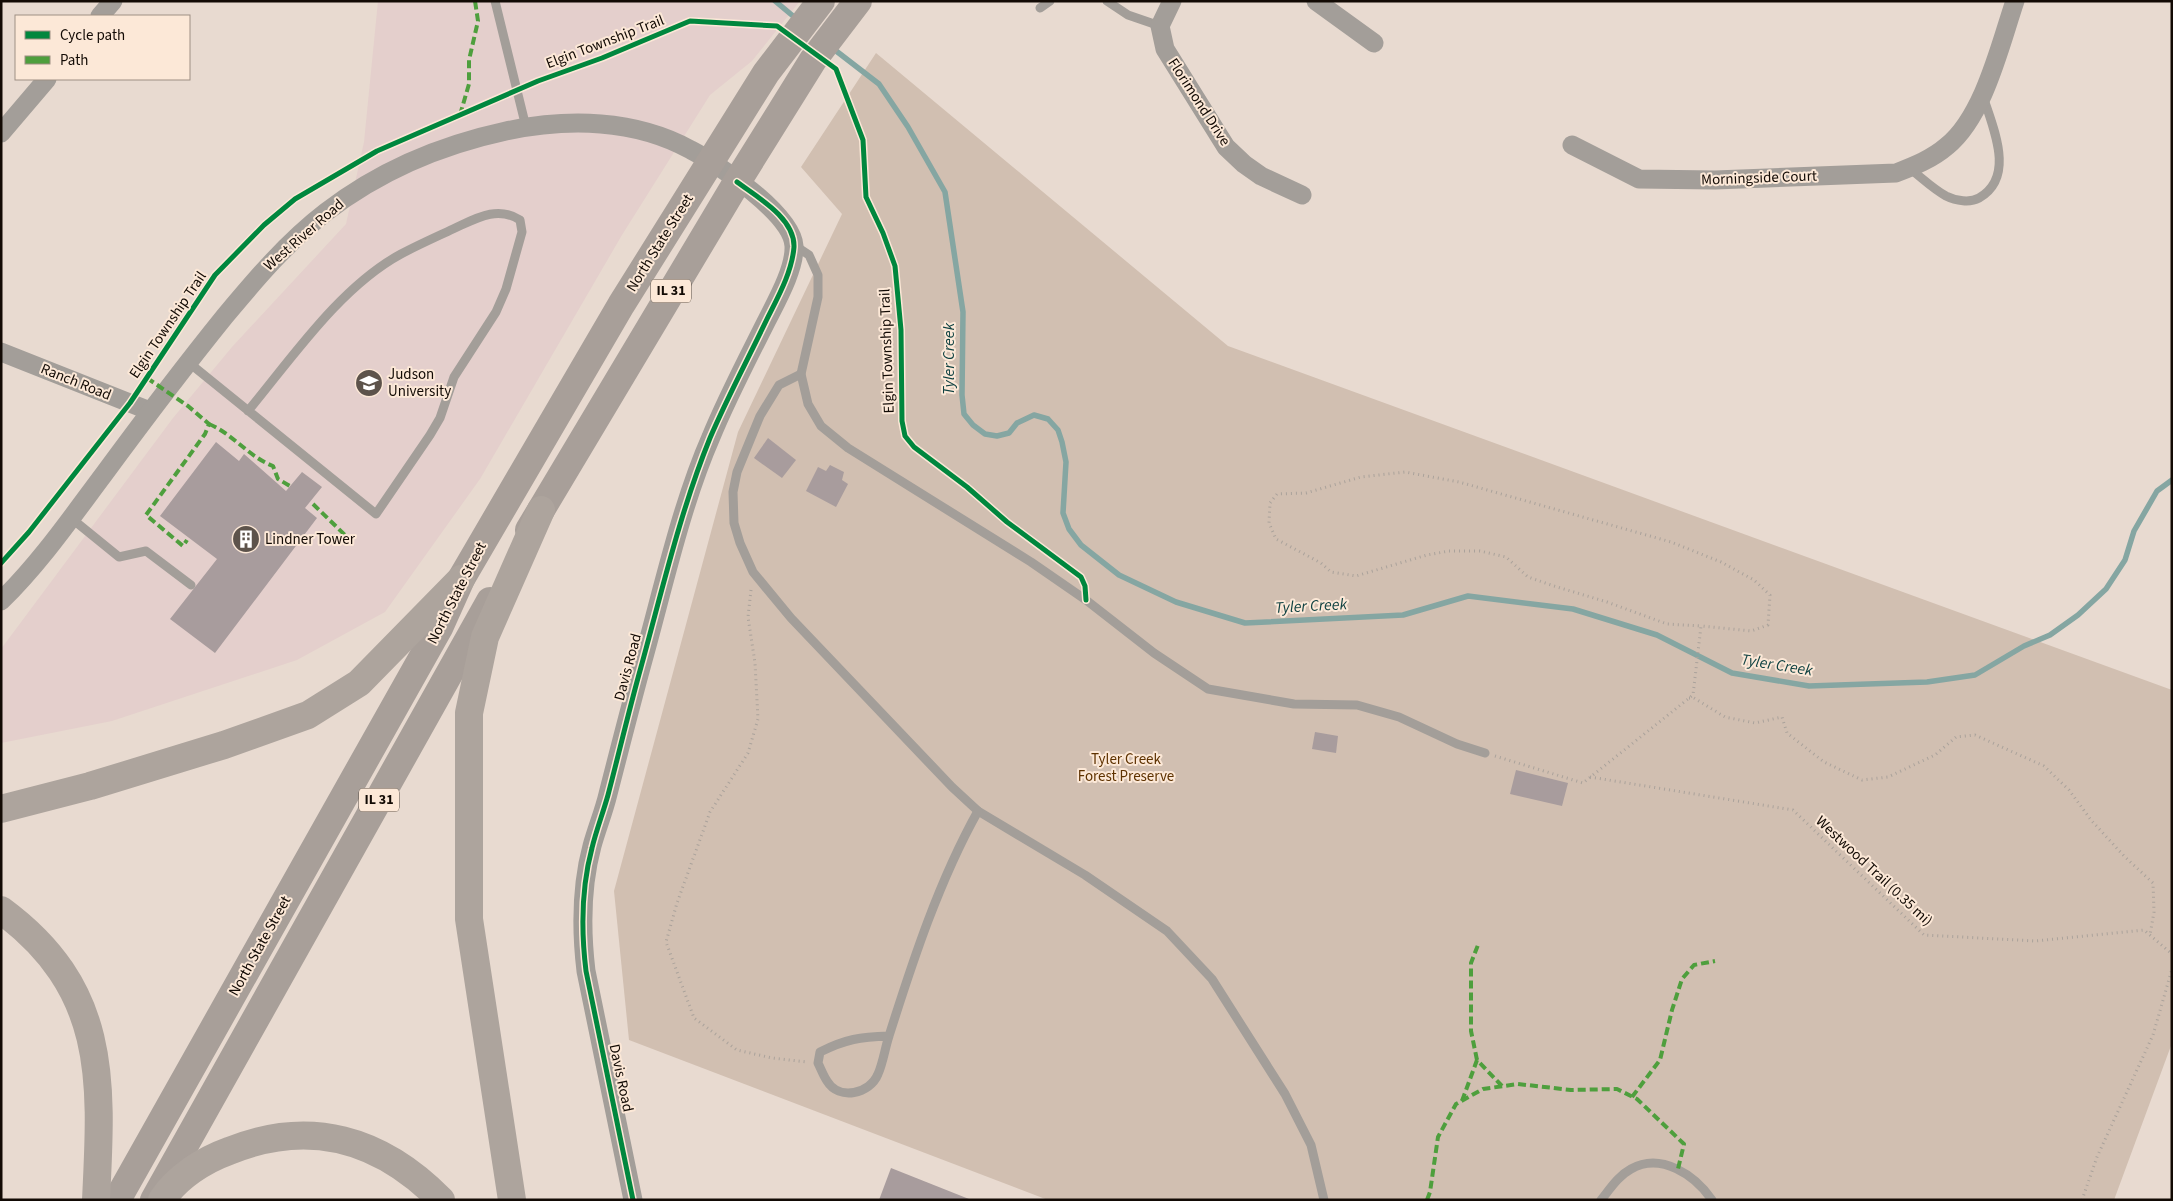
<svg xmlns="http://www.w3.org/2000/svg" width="2173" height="1201" font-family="'Source Sans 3',sans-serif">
  <rect width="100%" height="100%" fill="#e8dad0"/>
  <!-- education -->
  <path fill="#e4cfcc" d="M378,1H800L752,61L710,95L622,235L480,479L385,612L297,660L112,721L1,743V649L173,418L232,347L346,224L364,142Z"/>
  <!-- green -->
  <path fill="#d1bfb1" d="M876,53L1228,346L2172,690V1043L2114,1200H1048L629,1040L614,891L738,432L842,214L801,167Z"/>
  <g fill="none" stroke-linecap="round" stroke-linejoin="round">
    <!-- stream -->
    <g stroke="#85a6a2" stroke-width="5.5">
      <path d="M775,1L799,21"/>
      <path d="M831,47L879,84L908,127L945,192L963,312L962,395L964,414L973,425L985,434L997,436L1009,433L1017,423L1034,415L1048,419L1058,430L1062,442L1066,462L1063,513L1069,529L1081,545L1119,575L1176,602L1245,623L1403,615L1468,596L1573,609L1657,635L1732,673L1809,686L1927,682L1975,675L2024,646L2050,635L2078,615L2106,589L2125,560L2134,531L2157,491L2172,480"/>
    </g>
  </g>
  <!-- building -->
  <g fill="#a89c9d">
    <path d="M768,438L796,460L782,478L754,458Z"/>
    <path d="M216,442L239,461L244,454L286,491L302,472L322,487L305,508L317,518L215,653L170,619L217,559L160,516Z"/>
    <path d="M830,465L844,472L842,480L848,484L836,507L806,491L818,467L826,471Z"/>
    <path d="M1315,732L1338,736L1336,753L1312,749Z"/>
    <path d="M1516,770L1568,783L1562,806L1510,794Z"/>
    <path d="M891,1168L969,1199V1200H879Z"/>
  </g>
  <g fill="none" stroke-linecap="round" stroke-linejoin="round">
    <!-- path -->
    <g stroke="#aaa29b" stroke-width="3" stroke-dasharray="1 4" stroke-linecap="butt">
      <path d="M751,590L748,617L755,663L758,719L748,753L710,812L677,903L666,942L694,1018L737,1050L772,1058L807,1062"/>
      <path d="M1689,698H1694L1725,717L1755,723L1782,717L1787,733L1824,762L1862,780L1888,777L1935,755L1956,737L1975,735L2044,766L2069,790L2091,820L2124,856L2153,883L2154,912L2150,935"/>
      <path d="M1495,756L1583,783L1693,695L1701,626L1751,631L1768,625L1770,595L1754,580L1721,562L1671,542L1459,482L1405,472L1361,477L1306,493L1277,494L1270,503L1269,523L1276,539L1321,563L1331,572L1356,576L1427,555L1449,551H1480L1506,557L1528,577L1554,586L1607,602L1667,624L1701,626"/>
      <path d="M1590,777L1793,810L1924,935L2035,941L2144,930L2172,954"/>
      <path d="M2082,1200L2097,1157L2153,1035L2172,969"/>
    </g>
    <!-- service -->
    <g stroke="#a39e99" stroke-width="9">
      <path d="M495,1L526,127"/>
      <path d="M1107,1L1128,15L1160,26"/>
      <path d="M1040,8L1050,1"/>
      <path d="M1909,168C1921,177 1933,189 1946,196C1956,201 1970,203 1979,198C2016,177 1993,128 1983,96"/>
      <path d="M794,245L809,255L818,275V297L801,374L808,404L821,426L848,448L1031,562L1086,600L1154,653L1208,689L1294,704L1357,705L1399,717L1457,744L1485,753"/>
      <path d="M188,362L376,514L430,435L440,418L454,377L496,312L506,289L522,232L520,220C497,205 475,219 453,229C436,237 418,245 401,254C340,287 292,358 248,411"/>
      <path d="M801,374L779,385L760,416L737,472L733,492L734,523L740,543L753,572L791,618L952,787L978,811L1085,875L1167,931L1212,979L1285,1094L1311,1145L1324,1200"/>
      <path d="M71,518L119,557L146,551L191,585"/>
      <path d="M889,1036C885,1048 883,1063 878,1074C870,1094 839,1101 827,1081C823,1075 821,1069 818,1063L820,1052C846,1039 860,1037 889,1036C913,960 939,881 978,811"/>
      <path d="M1601,1200C1610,1189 1618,1176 1631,1169C1661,1152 1695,1175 1712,1200"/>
    </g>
    <!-- minor -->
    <g stroke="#a39e99" stroke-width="19">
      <path d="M1172,1L1160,26L1165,49L1226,147L1244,164L1261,176L1302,195"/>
      <path d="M1316,1L1374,43"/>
      <path d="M100,16L113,1"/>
      <path d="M1,133L47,79"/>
      <path d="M1572,145L1639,179L1715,180L1896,173C1914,166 1932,159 1947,146C1984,116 2000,45 2015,1"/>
      <path d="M1,352L150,411"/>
      <path d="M1,601C40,563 71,518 104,474C143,421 183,368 225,316C256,279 287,242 326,212C378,172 441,145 506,131C568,118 635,119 691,150C718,164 792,214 794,246C795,269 776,302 766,322C747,360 727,398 711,437C682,503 664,584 645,653C632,700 620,747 608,794C604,811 597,828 592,846C581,887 581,929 586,971L633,1200"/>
    </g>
    <!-- primary -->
    <g stroke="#a89f99" stroke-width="28">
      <path d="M529,530L737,182L813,60L858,1"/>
      <path d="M117,1200L439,628L461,579L621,305L766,73L821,1"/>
      <path d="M154,1200L490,601"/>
    </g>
    <!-- motorway -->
    <g stroke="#ada49d" stroke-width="28">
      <path d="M1,809L90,786L224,745L308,715L359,683L461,579"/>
      <path d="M1,910C108,989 102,1080 96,1200"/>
      <path d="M162,1200C177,1177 204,1160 229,1151C310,1118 381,1139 441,1200"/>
      <path d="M512,1200L469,919V713L485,637L541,510"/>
    </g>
    <!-- quiet -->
    <g stroke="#4e9f3d" stroke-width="4" stroke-dasharray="8 4" stroke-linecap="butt">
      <path d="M460,115L469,84V60L478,21L475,1"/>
      <path d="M147,378L188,406L209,424L205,434L146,515L183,546L187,540"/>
      <path d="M209,424C233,434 249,457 273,466L278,479L290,486"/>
      <path d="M313,504L346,536"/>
      <path d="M1477,1060L1471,1031V963L1478,945"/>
      <path d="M1632,1097L1660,1060L1672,1010L1682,979L1694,965L1715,961"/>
      <path d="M1462,1101L1477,1060L1502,1086"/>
      <path d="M1427,1200L1430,1192L1438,1137L1456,1104L1483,1089L1518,1084L1571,1090L1617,1089L1637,1099L1684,1144L1678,1169"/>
    </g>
    <!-- cycleway casing -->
    <g stroke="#fce8d7" stroke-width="8">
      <g id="cycleway">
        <path d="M1,563L29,532L130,403L215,275L264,225L295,199L377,151L538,81L602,58L690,21L777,26L836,69L863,140L866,197L883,233L895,266L901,330L902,421L905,436L914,447L967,487L1007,522L1081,577L1085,586L1086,600"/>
        <path d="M633,1200L586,971C581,930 581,889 592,848C596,831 603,813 608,795C619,753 629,710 641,667C662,591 680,512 710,438C727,398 748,359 767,319C778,297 792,272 794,247C795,218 757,197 737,182"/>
      </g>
    </g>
    <!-- cycleway -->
    <use href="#cycleway" stroke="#00873e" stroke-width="5"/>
  </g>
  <!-- icons -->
  <defs>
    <g id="university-disc" transform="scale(1.4375)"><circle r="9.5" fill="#5d534b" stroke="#fce8d7"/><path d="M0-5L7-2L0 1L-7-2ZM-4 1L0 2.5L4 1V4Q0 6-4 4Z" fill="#fff"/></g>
    <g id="building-disc" transform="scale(1.4375)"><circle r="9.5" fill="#5d534b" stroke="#fce8d7"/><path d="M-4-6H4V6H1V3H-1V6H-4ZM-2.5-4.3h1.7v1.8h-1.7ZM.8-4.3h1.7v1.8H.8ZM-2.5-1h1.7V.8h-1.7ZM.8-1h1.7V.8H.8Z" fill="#fff"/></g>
  </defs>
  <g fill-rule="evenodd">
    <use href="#university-disc" x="369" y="383"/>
    <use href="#building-disc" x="246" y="539"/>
  </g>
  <g text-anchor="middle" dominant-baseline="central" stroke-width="4" stroke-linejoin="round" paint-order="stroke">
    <!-- shield labels -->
    <g fill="#fce8d7" stroke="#584d43" stroke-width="1">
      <rect x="651" y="279.5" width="40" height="23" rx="4"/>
      <rect x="359" y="788.5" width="40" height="23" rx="4"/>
    </g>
    <g font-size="14" font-weight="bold" fill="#120a04">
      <text x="671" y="291">IL 31</text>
      <text x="379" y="800">IL 31</text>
    </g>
    <!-- street labels -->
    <g font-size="15" fill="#120a04" stroke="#fce8d7">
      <text transform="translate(605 42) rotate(-21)">Elgin Township Trail</text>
      <text transform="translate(1199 102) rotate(57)">Florimond Drive</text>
      <text transform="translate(1759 178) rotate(-2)">Morningside Court</text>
      <text transform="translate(304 235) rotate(-41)">West River Road</text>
      <text transform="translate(660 243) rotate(-58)">North State Street</text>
      <text transform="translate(168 325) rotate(-56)">Elgin Township Trail</text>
      <text transform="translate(887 351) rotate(-92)">Elgin Township Trail</text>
      <text transform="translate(76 382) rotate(22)">Ranch Road</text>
      <text transform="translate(457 593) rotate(-63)">North State Street</text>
      <text transform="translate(628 667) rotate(-75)">Davis Road</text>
      <text transform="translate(1874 871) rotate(43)">Westwood Trail (0.35 mi)</text>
      <text transform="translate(260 946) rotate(-61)">North State Street</text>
      <text transform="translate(621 1078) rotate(78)">Davis Road</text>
    </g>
    <!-- poi labels -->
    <g font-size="15" fill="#120a04" stroke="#fce8d7" text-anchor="start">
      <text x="388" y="374">Judson<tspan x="388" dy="17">University</tspan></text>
      <text x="265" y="539">Lindner Tower</text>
    </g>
    <!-- park labels -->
    <g font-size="15" fill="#5e3200" stroke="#fce8d7">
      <text x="1126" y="759">Tyler Creek<tspan x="1126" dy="17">Forest Preserve</tspan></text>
    </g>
    <!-- water labels -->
    <g font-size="16" font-style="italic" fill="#104242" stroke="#fce8d7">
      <text transform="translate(949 359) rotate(-90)">Tyler Creek</text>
      <text transform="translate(1311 606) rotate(-3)">Tyler Creek</text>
      <text transform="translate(1777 665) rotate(9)">Tyler Creek</text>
    </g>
  </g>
  <!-- border -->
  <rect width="2173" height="1201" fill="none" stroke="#120a04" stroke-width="5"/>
  <!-- legend -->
  <rect x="15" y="15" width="175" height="65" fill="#fce8d7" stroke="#9e8f83"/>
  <rect x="25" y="31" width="25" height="8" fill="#00873e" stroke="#9e8f83"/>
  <text x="60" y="40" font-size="15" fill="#120a04">Cycle path</text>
  <rect x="25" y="56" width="25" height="8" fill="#4e9f3d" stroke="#9e8f83"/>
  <text x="60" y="65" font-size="15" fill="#120a04">Path</text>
</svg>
